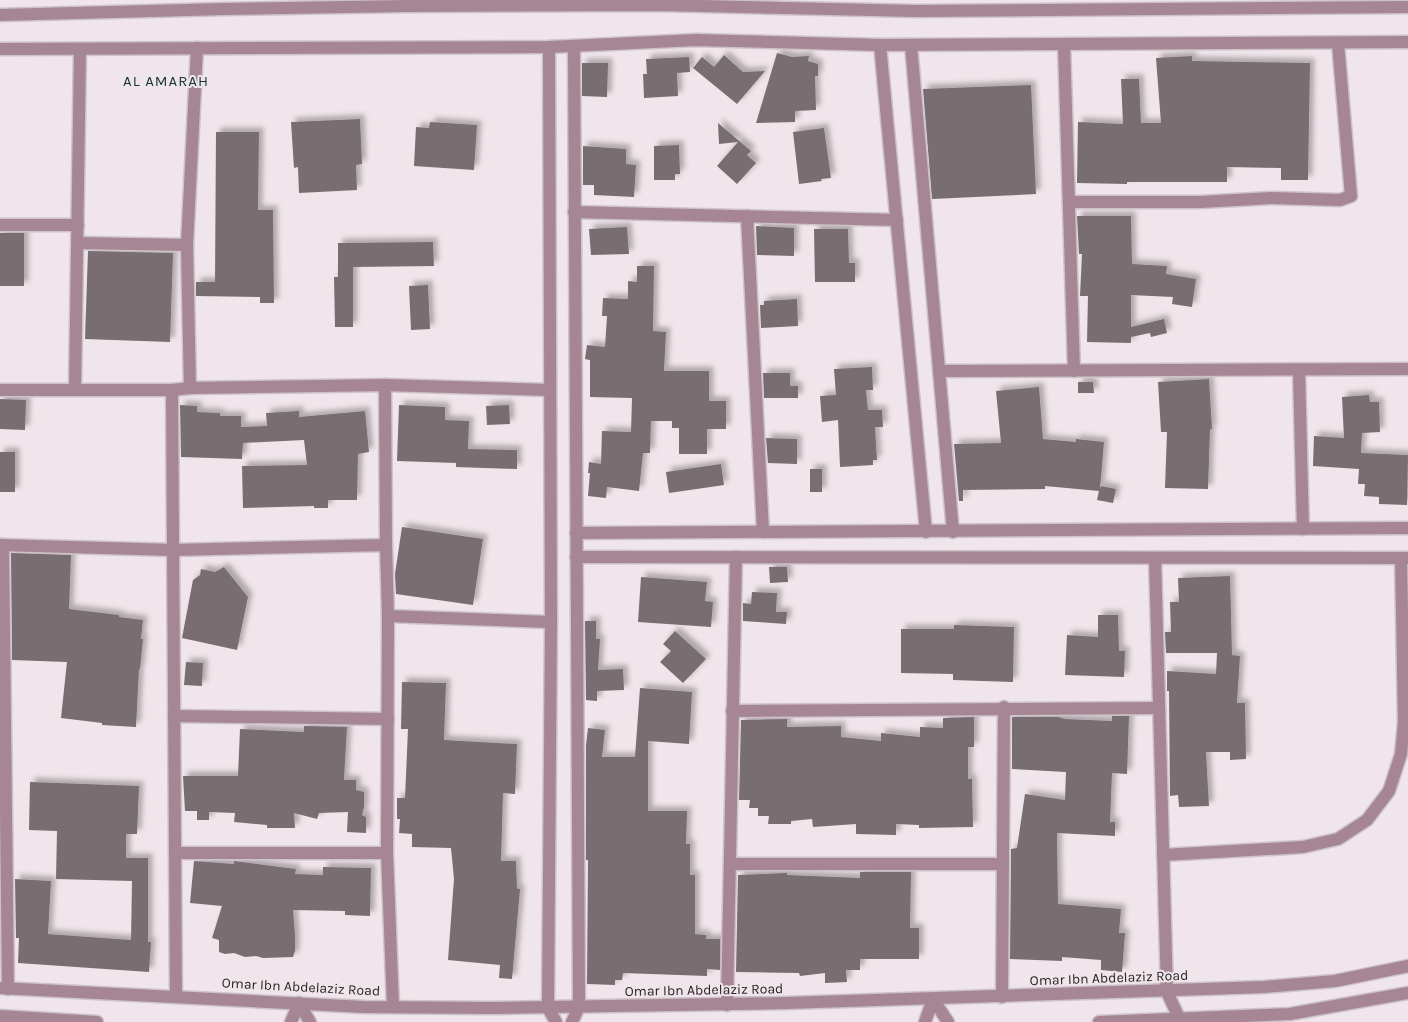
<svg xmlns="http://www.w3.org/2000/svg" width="1408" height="1022" font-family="Karla,sans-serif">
  <defs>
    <filter id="shadow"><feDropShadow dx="4.5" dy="-4.5" stdDeviation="2.5" flood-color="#0004"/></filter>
  </defs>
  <rect width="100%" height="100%" fill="#f0e5ea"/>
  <!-- building -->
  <g fill="#786e72" filter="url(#shadow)">
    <path d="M777,53L792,57L809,56L808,61L818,64V76H815L816,110L795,111V122L756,123Z"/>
    <path d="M724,55L743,72L765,71L737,104L693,68L702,57L714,67Z"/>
    <path d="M1192,56V61L1310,63L1308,180H1281V168L1227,167V182H1127V184L1077,183L1078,122L1123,124L1121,79H1139L1141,123H1161L1156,58Z"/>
    <path d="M689,57L690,72L677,73L678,96L644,98L643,74H647L646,59Z"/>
    <path d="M582,63H608L607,97L582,96Z"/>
    <path d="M1031,85L1036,194L932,199L923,89Z"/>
    <path d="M360,119L362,164L356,165L357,190L299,193L298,167L294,168L291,122Z"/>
    <path d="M430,122L477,125L474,170L414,166L416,127L429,128Z"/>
    <path d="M718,123L751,151L747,155L756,163L737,184L717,166L738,142L719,144Z"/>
    <path d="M824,128L831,178L821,179L822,181L799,184L793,132Z"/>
    <path d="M216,132H259L258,210H273L274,303H260V297L196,296V282H215Z"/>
    <path d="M679,145L680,174H675V180H654V146Z"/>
    <path d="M583,146L626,149V164L636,165L634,197L594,195V185H583Z"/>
    <path d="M1077,216H1131L1132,264L1167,266L1166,274L1196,279L1192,307L1172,304L1173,297L1131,295V327L1164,319L1167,333L1151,337L1150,333L1131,337V343L1087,342L1088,296H1080L1082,254H1079Z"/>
    <path d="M756,226L794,228V256L757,255Z"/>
    <path d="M627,227L629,254L591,255L589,229Z"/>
    <path d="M814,229H848L849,263H855V282H815Z"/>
    <rect x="0" y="233" width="24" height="53"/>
    <path d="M433,242L434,266L353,267V327H335L334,277H338V243Z"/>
    <path d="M88,251L173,253L170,342L85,339Z"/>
    <path d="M637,266H654L653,331L666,332L664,371H709V401H726V429H707V454H679V428H672V421H651L650,453H643L639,491L607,487L606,498L588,496L590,473H588L589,462L601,464L602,431L631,432L632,398L590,397V360L585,359L587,345L605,347L607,316H602L603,298L628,299V281L637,282Z"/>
    <path d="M428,285L430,329L411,330L409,286Z"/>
    <path d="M797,299L798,326L761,328L760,305H764V301Z"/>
    <path d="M872,367L873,390H866L868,410H882L883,427H875L877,460H873V465L840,467L838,420L822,422L820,396L836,395L834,369Z"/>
    <path d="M763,373H790V386H798V398H764Z"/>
    <path d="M1209,379L1212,429H1210L1208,489L1165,488L1167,432H1161L1158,382Z"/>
    <path d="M1078,382H1093L1094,393H1078Z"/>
    <path d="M1039,387L1043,439L1076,442V439L1104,442L1100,489L1101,486L1116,489L1113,503L1097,500L1099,491L1045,486V489L963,490V501H959L954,444L1001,443L996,391Z"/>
    <path d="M1369,395L1370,402H1379L1380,432L1362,433L1361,453L1408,455L1407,505L1379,504V497L1364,496L1365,484H1358L1359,469L1313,466L1314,436L1344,438L1342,397Z"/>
    <path d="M0,399L26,400L25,430L0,429Z"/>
    <path d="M180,405L197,406V412L220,413V416H241V427L267,426L266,413L299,411V417L365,411L369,452L358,454L357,500H328V508H314V506L243,508L242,466L307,465L304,440L243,443L242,459L181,457Z"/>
    <path d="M399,405L445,407V420L469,421L468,449L517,450V469L456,467V463L397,461Z"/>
    <path d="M509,405L510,424L487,425L486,406Z"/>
    <path d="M766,438L797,439V464L768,463Z"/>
    <rect x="0" y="452" width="15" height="40"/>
    <path d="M721,464L724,485L669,493L666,472Z"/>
    <rect x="810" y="469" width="12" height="23"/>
    <path d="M402,527L483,539L473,605L396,594L395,574Z"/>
    <path d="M11,553L71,555L69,609L119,615V617L143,620L141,639H143L140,669H139L136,727L102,725V723L61,718L67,662L12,660Z"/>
    <path d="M224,567L248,597L237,650L182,638L193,580L200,575L201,569L215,572Z"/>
    <path d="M769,567H787L788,582L770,583Z"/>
    <path d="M1230,576L1232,655L1240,656L1237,703H1245L1246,759L1230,760V752H1206L1209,806L1179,807L1178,795L1170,796L1169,691H1167V671L1216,674L1217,653H1166L1165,632H1171L1170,602H1179L1178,578Z"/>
    <path d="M641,577L707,582L705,601L713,602L711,627L638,622Z"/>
    <path d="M752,592L777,593L776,612H787L786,624L743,621V603L751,604Z"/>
    <path d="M1098,615H1118L1119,651H1125L1124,677L1065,675L1067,635L1098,637Z"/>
    <path d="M585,621H596V639H600L598,670L623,669L624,690L597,691V701L586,700Z"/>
    <path d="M954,625L1014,627L1013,682L953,680V674L901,673V629H954Z"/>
    <path d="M675,631L706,659L683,683L660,662L671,651L663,644Z"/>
    <path d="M186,662L203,663L202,686L184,685Z"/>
    <path d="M402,682L446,683L444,740L517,744L515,794L503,793L501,861H516L517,889H520L512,979L499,978L500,965L448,960L454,879L451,848L412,847V834L399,833L400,819H397V798H405L408,729H401Z"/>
    <path d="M640,688L692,692L689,744L648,741V811H687L686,844H690V875H695V934L706,935V939H720V970L707,969V976L623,973L622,980H615V985L587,984L588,860H586V745L588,728L605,730L602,757H635Z"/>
    <path d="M1112,716H1129L1127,774L1112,773L1110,822H1115V836L1057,833L1058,904L1121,909L1119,933H1125L1122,972L1101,970V960L1062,957V961L1010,959L1011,849L1017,848L1025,794L1065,800L1066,772L1012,769V717H1058L1065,719L1112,721Z"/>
    <path d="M974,717V747H968V779H972L973,827L919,828V825L896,824V835L856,834V824L813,827L812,819L791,821V824H768L769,816H758V808H749L750,800H739L741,720L787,719V727L841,726V737L881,741V733L920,737V727L943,728V718Z"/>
    <path d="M304,726L347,727L344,780H356V790L364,792V807L362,815L366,817V833L347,832L348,812L319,813L317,819L294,813L295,828H267V825L234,822L235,813L209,812V820H197V811H185L183,776H238L240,729L304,732Z"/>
    <path d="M30,782L139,786L137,834H126V858H148V942H151L149,972L18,963L19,938H16L15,879L51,881L48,934L131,940L132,881L56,879L57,831L29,830Z"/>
    <path d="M194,861L234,864V861L296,869L295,874L323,875V867L371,868L370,916L345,915V911L293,910L295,935V951L293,957L263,958L256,956L245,957L234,953L225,954L219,952V940L212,938L222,906L190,903Z"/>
    <path d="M860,872H911L910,928H919V959H860V970H846L847,982L825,983V973L800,976L799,973L736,972L738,875L787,873V875L860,878Z"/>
  </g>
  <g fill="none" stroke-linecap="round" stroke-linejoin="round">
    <!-- minor casing -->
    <g stroke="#ccc2c7" stroke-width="15">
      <g id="minor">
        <path d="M0,15L224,9L407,6L660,5L916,11L1408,7"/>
        <path d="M1064,44L1074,371"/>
        <path d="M880,45L926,532"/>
        <path d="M911,45L953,532"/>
        <path d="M549,47L551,622L548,1008L556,1022"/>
        <path d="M0,49L549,47L696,40L880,45L1408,42"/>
        <path d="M1069,202H1200L1272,198L1340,200L1351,196L1338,43"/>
        <path d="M574,212L897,220"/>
        <path d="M747,216L763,532"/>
        <path d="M0,225H78"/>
        <path d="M78,243L187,245"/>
        <path d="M1299,370L1303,529"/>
        <path d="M939,371L1408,369"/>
        <path d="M385,385L386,545L388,616L387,853L393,1006"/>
        <path d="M190,388L187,245L197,48"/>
        <path d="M0,390H172L190,388L385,385L550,390"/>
        <path d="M75,390L80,49"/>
        <path d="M172,390L176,997"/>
        <path d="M576,533L1408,528"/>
        <path d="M0,545L173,550L386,545"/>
        <path d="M3,545L8,989"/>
        <path d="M576,557L1408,558"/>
        <path d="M1155,558L1167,992L1181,1022"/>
        <path d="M388,616L551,622"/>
        <path d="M732,711L1159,708"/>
        <path d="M174,716L388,719"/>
        <path d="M175,853H387"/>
        <path d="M1163,855L1303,847L1338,839L1367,820L1389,791L1401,754L1404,722L1401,558"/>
        <path d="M730,864H1003"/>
        <path d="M0,988L364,1007L492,1008L786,1003L1264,987L1335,981L1408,966"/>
        <path d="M1002,997L1004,707"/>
        <path d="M933,999L948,1022"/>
        <path d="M299,1003L310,1022"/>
        <path d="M727,1005L736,557"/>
        <path d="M0,1016L97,1022"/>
        <path d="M291,1022L299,1003"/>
        <path d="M572,1022L579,1007L574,47"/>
        <path d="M925,1022L933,999"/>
        <path d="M1099,1022L1290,1014L1408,993"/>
      </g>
    </g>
    <!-- minor -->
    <use href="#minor" stroke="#a68694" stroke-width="12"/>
  </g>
  <g text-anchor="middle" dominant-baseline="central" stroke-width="4" stroke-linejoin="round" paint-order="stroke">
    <!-- street labels -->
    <g font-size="14" fill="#282426" stroke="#f0e5ea">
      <text transform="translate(1109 978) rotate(-2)">Omar Ibn Abdelaziz Road</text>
      <text transform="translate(301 987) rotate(3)">Omar Ibn Abdelaziz Road</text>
      <text transform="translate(704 990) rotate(-1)">Omar Ibn Abdelaziz Road</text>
    </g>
    <!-- neighbourhood labels -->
    <g font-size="15" letter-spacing="1" fill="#133538" stroke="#f0e5ea">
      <text x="166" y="81">AL AMARAH</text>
    </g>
  </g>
</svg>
